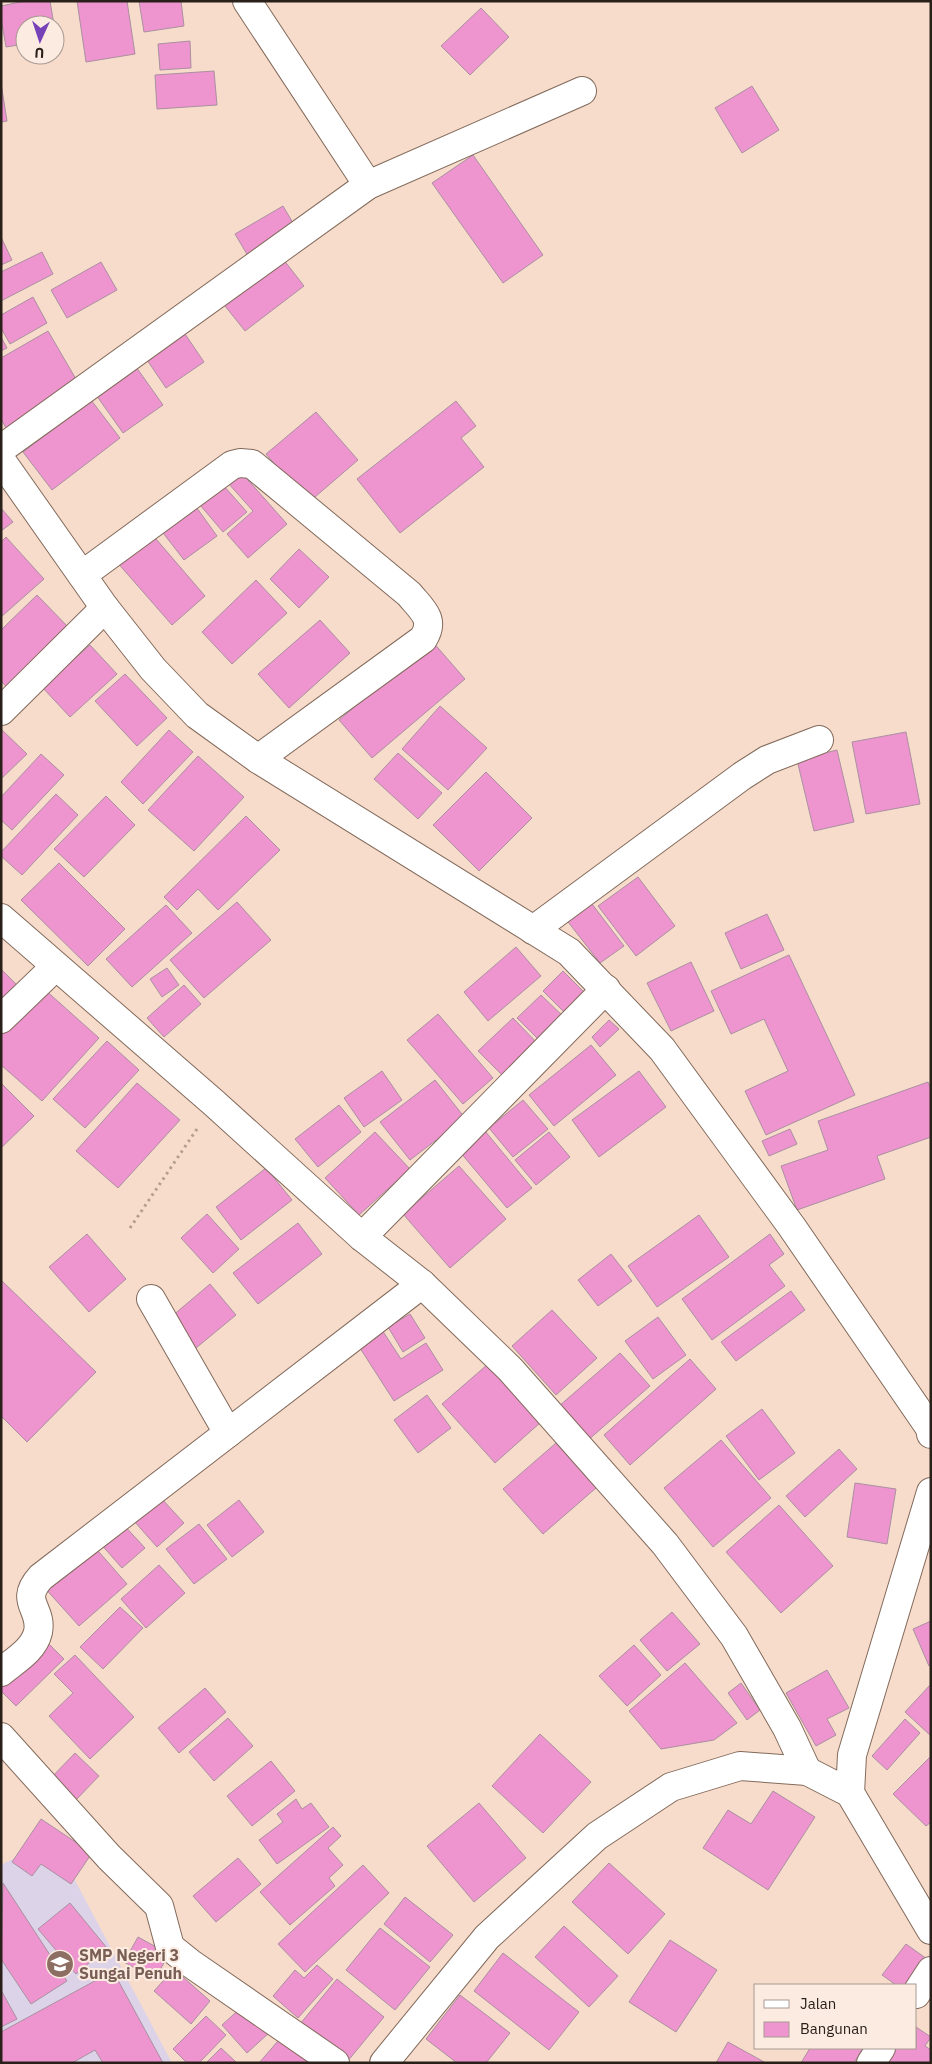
<svg xmlns="http://www.w3.org/2000/svg" width="932" height="2064" font-family="'IBM Plex Sans',sans-serif">
  <rect width="100%" height="100%" fill="#f7dccb"/>
  <!-- education -->
  <path fill="#ddd3e8" d="M53,1839L172,2063H1V1865Z"/>
  <!-- building -->
  <g fill="#ee94cf" stroke="#aa90a0">
    <path d="M25,1H50L54,25H25V44L6,47L1,18V6Z"/>
    <path d="M77,1H127L135,54L86,62Z"/>
    <path d="M139,1H181L184,26L144,32Z"/>
    <path d="M481,8L509,37L470,75L441,46Z"/>
    <path d="M190,41L191,68L160,70L158,44Z"/>
    <path d="M214,71L217,105L157,109L155,75Z"/>
    <path d="M1,83L7,121L1,122Z"/>
    <path d="M752,86L779,130L742,153L715,108Z"/>
    <path d="M473,155L543,255L503,283L432,183Z"/>
    <path d="M283,206L296,228L248,256L235,234Z"/>
    <path d="M1,237L12,260L1,265Z"/>
    <path d="M42,252L53,274L1,301V272Z"/>
    <path d="M280,255L304,286L245,331L221,301Z"/>
    <path d="M101,262L117,290L67,318L51,290Z"/>
    <path d="M33,297L47,323L10,344L1,328V315Z"/>
    <path d="M48,331L80,386L6,428L1,419V358Z"/>
    <path d="M183,331L204,362L166,388L145,357Z"/>
    <path d="M1,337L7,348L1,351Z"/>
    <path d="M134,364L163,405L123,433L94,392Z"/>
    <path d="M91,400L120,438L52,490L23,452Z"/>
    <path d="M456,401L476,426L461,438L484,467L400,533L357,479Z"/>
    <path d="M316,412L358,460L308,503L266,454Z"/>
    <path d="M241,472L287,524L248,558L227,534L253,511L228,483Z"/>
    <path d="M223,485L247,512L223,532L200,505Z"/>
    <path d="M194,504L217,536L184,560L160,529Z"/>
    <path d="M1,508L13,522L1,531Z"/>
    <path d="M150,532L205,596L172,625L116,561Z"/>
    <path d="M6,537L44,579L1,617V542Z"/>
    <path d="M299,549L329,577L299,608L270,579Z"/>
    <path d="M256,580L287,613L232,664L202,632Z"/>
    <path d="M37,595L73,632L11,692L1,681V630Z"/>
    <path d="M320,620L350,653L289,708L258,674Z"/>
    <path d="M432,641L465,679L372,758L339,720Z"/>
    <path d="M90,645L117,674L70,717L42,687Z"/>
    <path d="M125,674L167,718L137,746L95,701Z"/>
    <path d="M440,706L487,748L448,790L402,749Z"/>
    <path d="M1,729L27,754L1,779Z"/>
    <path d="M169,730L193,752L143,804L121,782Z"/>
    <path d="M906,732L920,804L866,814L852,742Z"/>
    <path d="M837,750L854,822L814,831L797,760Z"/>
    <path d="M398,753L442,793L418,819L374,779Z"/>
    <path d="M41,754L64,775L12,830L1,820V797Z"/>
    <path d="M198,756L244,797L194,851L148,810Z"/>
    <path d="M486,772L532,818L479,871L433,825Z"/>
    <path d="M56,794L78,815L22,875L1,856V852Z"/>
    <path d="M106,796L135,825L84,877L54,849Z"/>
    <path d="M246,816L280,850L218,910L198,889L177,910L164,897Z"/>
    <path d="M59,863L125,929L88,966L21,900Z"/>
    <path d="M638,877L675,926L636,956L598,906Z"/>
    <path d="M589,900L624,946L600,963L565,918Z"/>
    <path d="M237,902L271,940L204,998L170,960Z"/>
    <path d="M166,905L192,933L132,987L106,959Z"/>
    <path d="M767,914L784,950L741,969L725,933Z"/>
    <path d="M516,947L541,976L488,1021L464,992Z"/>
    <path d="M789,955L855,1095L766,1135L745,1091L788,1071L764,1019L731,1034L711,991Z"/>
    <path d="M691,962L714,1011L671,1031L647,983Z"/>
    <path d="M167,968L179,985L162,997L150,979Z"/>
    <path d="M1,969L21,989L1,1008Z"/>
    <path d="M563,971L590,998L570,1018L543,991Z"/>
    <path d="M184,985L201,1004L164,1037L147,1018Z"/>
    <path d="M43,988L99,1038L42,1101L1,1065V1035Z"/>
    <path d="M541,995L567,1020L543,1044L517,1018Z"/>
    <path d="M438,1014L493,1078L463,1104L407,1040Z"/>
    <path d="M513,1018L540,1046L506,1079L478,1051Z"/>
    <path d="M609,1020L619,1029L600,1047L592,1037Z"/>
    <path d="M107,1041L139,1070L85,1128L53,1099Z"/>
    <path d="M591,1045L616,1075L554,1126L529,1095Z"/>
    <path d="M382,1071L402,1100L364,1127L344,1098Z"/>
    <path d="M639,1071L666,1107L599,1157L572,1120Z"/>
    <path d="M435,1080L465,1118L410,1160L380,1122Z"/>
    <path d="M928,1082L931,1089V1137L877,1156L885,1179L797,1210L781,1166L828,1150L818,1121Z"/>
    <path d="M1,1083L34,1116L1,1148Z"/>
    <path d="M137,1083L180,1120L118,1188L76,1151Z"/>
    <path d="M523,1100L548,1129L513,1157L489,1128Z"/>
    <path d="M339,1105L361,1132L318,1167L295,1139Z"/>
    <path d="M790,1129L797,1144L769,1156L762,1141Z"/>
    <path d="M485,1131L532,1188L507,1208L460,1152Z"/>
    <path d="M375,1132L410,1169L359,1215L325,1178Z"/>
    <path d="M549,1132L570,1157L536,1185L515,1160Z"/>
    <path d="M459,1166L506,1219L450,1268L403,1214Z"/>
    <path d="M266,1168L292,1200L241,1240L216,1207Z"/>
    <path d="M207,1214L239,1249L213,1273L181,1238Z"/>
    <path d="M699,1215L729,1257L657,1307L628,1266Z"/>
    <path d="M298,1223L322,1254L258,1304L233,1273Z"/>
    <path d="M87,1234L126,1279L89,1312L49,1267Z"/>
    <path d="M770,1234L784,1254L769,1265L785,1286L712,1340L682,1299Z"/>
    <path d="M611,1254L632,1281L598,1306L578,1280Z"/>
    <path d="M1,1280L96,1372L27,1442L1,1416Z"/>
    <path d="M210,1284L236,1315L196,1348L171,1317Z"/>
    <path d="M791,1291L805,1310L736,1361L721,1342Z"/>
    <path d="M552,1310L597,1358L556,1395L512,1346Z"/>
    <path d="M410,1314L425,1338L403,1352L388,1327Z"/>
    <path d="M658,1317L686,1355L653,1379L625,1341Z"/>
    <path d="M382,1330L401,1359L426,1343L443,1370L394,1401L358,1345Z"/>
    <path d="M620,1353L650,1386L587,1441L558,1407Z"/>
    <path d="M690,1359L716,1389L630,1465L604,1435Z"/>
    <path d="M488,1364L541,1422L495,1463L442,1404Z"/>
    <path d="M427,1395L451,1428L418,1453L394,1420Z"/>
    <path d="M762,1409L795,1453L759,1480L726,1436Z"/>
    <path d="M721,1440L771,1498L713,1547L664,1488Z"/>
    <path d="M556,1443L596,1488L543,1534L503,1489Z"/>
    <path d="M839,1449L857,1469L805,1517L786,1496Z"/>
    <path d="M855,1483L896,1489L887,1544L847,1537Z"/>
    <path d="M161,1498L184,1523L157,1547L134,1521Z"/>
    <path d="M239,1500L264,1532L232,1557L207,1525Z"/>
    <path d="M779,1505L833,1566L781,1613L726,1552Z"/>
    <path d="M121,1522L145,1548L122,1568L99,1542Z"/>
    <path d="M199,1524L227,1559L194,1584L166,1549Z"/>
    <path d="M92,1544L127,1584L79,1626L43,1586Z"/>
    <path d="M159,1565L185,1593L146,1628L121,1599Z"/>
    <path d="M120,1607L143,1628L103,1669L80,1647Z"/>
    <path d="M672,1612L700,1644L667,1671L640,1640Z"/>
    <path d="M931,1621V1665L929,1666L913,1629Z"/>
    <path d="M46,1641L64,1659L16,1706L1,1691V1684Z"/>
    <path d="M634,1645L661,1675L627,1706L599,1676Z"/>
    <path d="M75,1655L134,1717L90,1759L49,1716L73,1693L54,1674Z"/>
    <path d="M685,1663L737,1723L714,1740L661,1749L629,1711Z"/>
    <path d="M827,1670L849,1708L827,1719L836,1735L816,1746L786,1693Z"/>
    <path d="M741,1683L760,1710L747,1720L728,1693Z"/>
    <path d="M931,1684V1736L905,1712Z"/>
    <path d="M205,1688L226,1712L179,1753L158,1728Z"/>
    <path d="M228,1718L253,1746L214,1781L189,1752Z"/>
    <path d="M905,1719L920,1733L887,1770L872,1756Z"/>
    <path d="M540,1734L591,1782L543,1833L492,1786Z"/>
    <path d="M75,1753L99,1776L74,1802L50,1779Z"/>
    <path d="M931,1756V1822L926,1826L893,1794Z"/>
    <path d="M271,1761L295,1791L252,1826L227,1796Z"/>
    <path d="M773,1791L815,1817L768,1890L703,1848L728,1810L751,1824Z"/>
    <path d="M296,1799L302,1809L311,1803L329,1827L277,1864L259,1840L283,1822L277,1814Z"/>
    <path d="M479,1803L526,1858L474,1902L427,1846Z"/>
    <path d="M41,1819L92,1853L71,1884L41,1864L32,1876L12,1862Z"/>
    <path d="M333,1827L341,1836L328,1848L343,1865L329,1878L335,1886L290,1925L260,1892Z"/>
    <path d="M238,1858L261,1884L216,1922L193,1896Z"/>
    <path d="M609,1863L665,1914L628,1954L572,1902Z"/>
    <path d="M363,1865L389,1893L305,1972L278,1944Z"/>
    <path d="M3,1883L67,1981L31,2004L1,1959Z"/>
    <path d="M405,1897L453,1935L430,1962L384,1924Z"/>
    <path d="M70,1903L107,1948L76,1974L38,1929Z"/>
    <path d="M564,1926L618,1976L589,2007L535,1957Z"/>
    <path d="M380,1928L430,1967L395,2010L346,1970Z"/>
    <path d="M138,1937L169,1954L155,1979L124,1962Z"/>
    <path d="M670,1940L717,1970L676,2032L629,2002Z"/>
    <path d="M906,1944L927,1959L908,1985H896L882,1975Z"/>
    <path d="M503,1953L579,2012L549,2050L474,1991Z"/>
    <path d="M317,1965L333,1979L298,2018L273,1996L295,1970L304,1978Z"/>
    <path d="M174,1969L210,2001L191,2024L154,1991Z"/>
    <path d="M113,1971L163,2063H103L95,2050L72,2063H1V2032Z"/>
    <path d="M337,1979L384,2017L347,2062L300,2024Z"/>
    <path d="M1,1990L17,2019L1,2027Z"/>
    <path d="M460,1995L510,2033L486,2063H457L426,2039Z"/>
    <path d="M245,2004L270,2032L247,2053L222,2025Z"/>
    <path d="M206,2016L226,2035L199,2063H187L173,2049Z"/>
    <path d="M916,2027L931,2037L925,2046L931,2050V2063H878L888,2048H916Z"/>
    <path d="M284,2034L318,2063H259Z"/>
    <path d="M728,2042L766,2063H716Z"/>
    <path d="M221,2048L237,2063H206Z"/>
    <path d="M810,2048H863L854,2063H801Z"/>
  </g>
  <g fill="none" stroke-linecap="round" stroke-linejoin="round">
    <!-- minor casing -->
    <g stroke="#826a5b" stroke-width="30">
      <g id="minor">
        <path d="M247,1L368,185"/>
        <path d="M1,449L368,185L582,91"/>
        <path d="M1,460L105,608L153,669L197,715L258,759L569,952L662,1049L792,1227L930,1428L931,1434"/>
        <path d="M82,575L232,465L240,463L252,464L409,594C422,610 436,619 423,639L258,759"/>
        <path d="M1,711L105,608"/>
        <path d="M1,918L214,1103L362,1237L422,1284L510,1369L665,1544L734,1636L787,1728L807,1771"/>
        <path d="M533,930L742,776L767,760L819,740"/>
        <path d="M1,1019L55,967"/>
        <path d="M362,1237L606,989"/>
        <path d="M151,1299L228,1433"/>
        <path d="M1,1672C14,1661 34,1650 38,1632C43,1608 18,1602 41,1577L422,1284"/>
        <path d="M1,1737L109,1857L159,1906L170,1947L190,1963L335,2063"/>
        <path d="M850,1793L852,1755L931,1492"/>
        <path d="M916,1994L931,1971"/>
        <path d="M384,2063L487,1937L597,1836L671,1787L740,1766L807,1771L850,1793L931,1930"/>
        <path d="M871,2063L881,2048"/>
      </g>
    </g>
    <!-- path -->
    <path stroke="#b49e91" stroke-width="3" stroke-dasharray="2.5 4" stroke-linecap="butt" d="M130,1228L197,1129"/>
    <!-- minor -->
    <use href="#minor" stroke="#fff" stroke-width="28"/>
  </g>
  <!-- icons -->
  <defs>
    <g id="school-disc" transform="scale(1.4375)"><circle r="9.5" fill="#8d6e63" stroke="#fcebe1"/><path d="M0-5L7-2L0 1L-7-2ZM-4 1L0 2.5L4 1V4Q0 6-4 4Z" fill="#fff"/></g>
  </defs>
  <g fill-rule="evenodd">
    <use href="#school-disc" x="60" y="1964"/>
  </g>
  <g text-anchor="middle" dominant-baseline="central" stroke-width="4" stroke-linejoin="round" paint-order="stroke">
    <!-- education labels -->
    <g font-size="16" font-weight="bold" fill="#785e54" stroke="#fcebe1" text-anchor="start">
      <text x="79" y="1955">SMP Negeri 3<tspan x="79" dy="18">Sungai Penuh</tspan></text>
    </g>
  </g>
  <!-- border -->
  <rect width="932" height="2064" fill="none" stroke="#2a201a" stroke-width="5"/>
  <!-- legend -->
  <rect x="754" y="1984" width="162" height="65" fill="#fcebe1" stroke="#a89a91"/>
  <rect x="764" y="2000" width="25" height="8" fill="#ffffff" stroke="#a89a91"/>
  <text x="800" y="2009" font-size="15" fill="#2a201a">Jalan</text>
  <rect x="764" y="2022" width="25" height="15" fill="#ee94cf" stroke="#a89a91"/>
  <text x="800" y="2034" font-size="15" fill="#2a201a">Bangunan</text>
  <!-- north arrow -->
  <g transform="translate(40 40) rotate(183)"><circle r="24" fill="#fcebe1" stroke="#a89a91"/>
  <path d="M0-4L9 19L0 12L-9 19Z" fill="#7741b7"/>
  <text y="-8" font-size="14" font-weight="bold" text-anchor="middle" fill="#2a201a">U</text>
  </g>
</svg>
